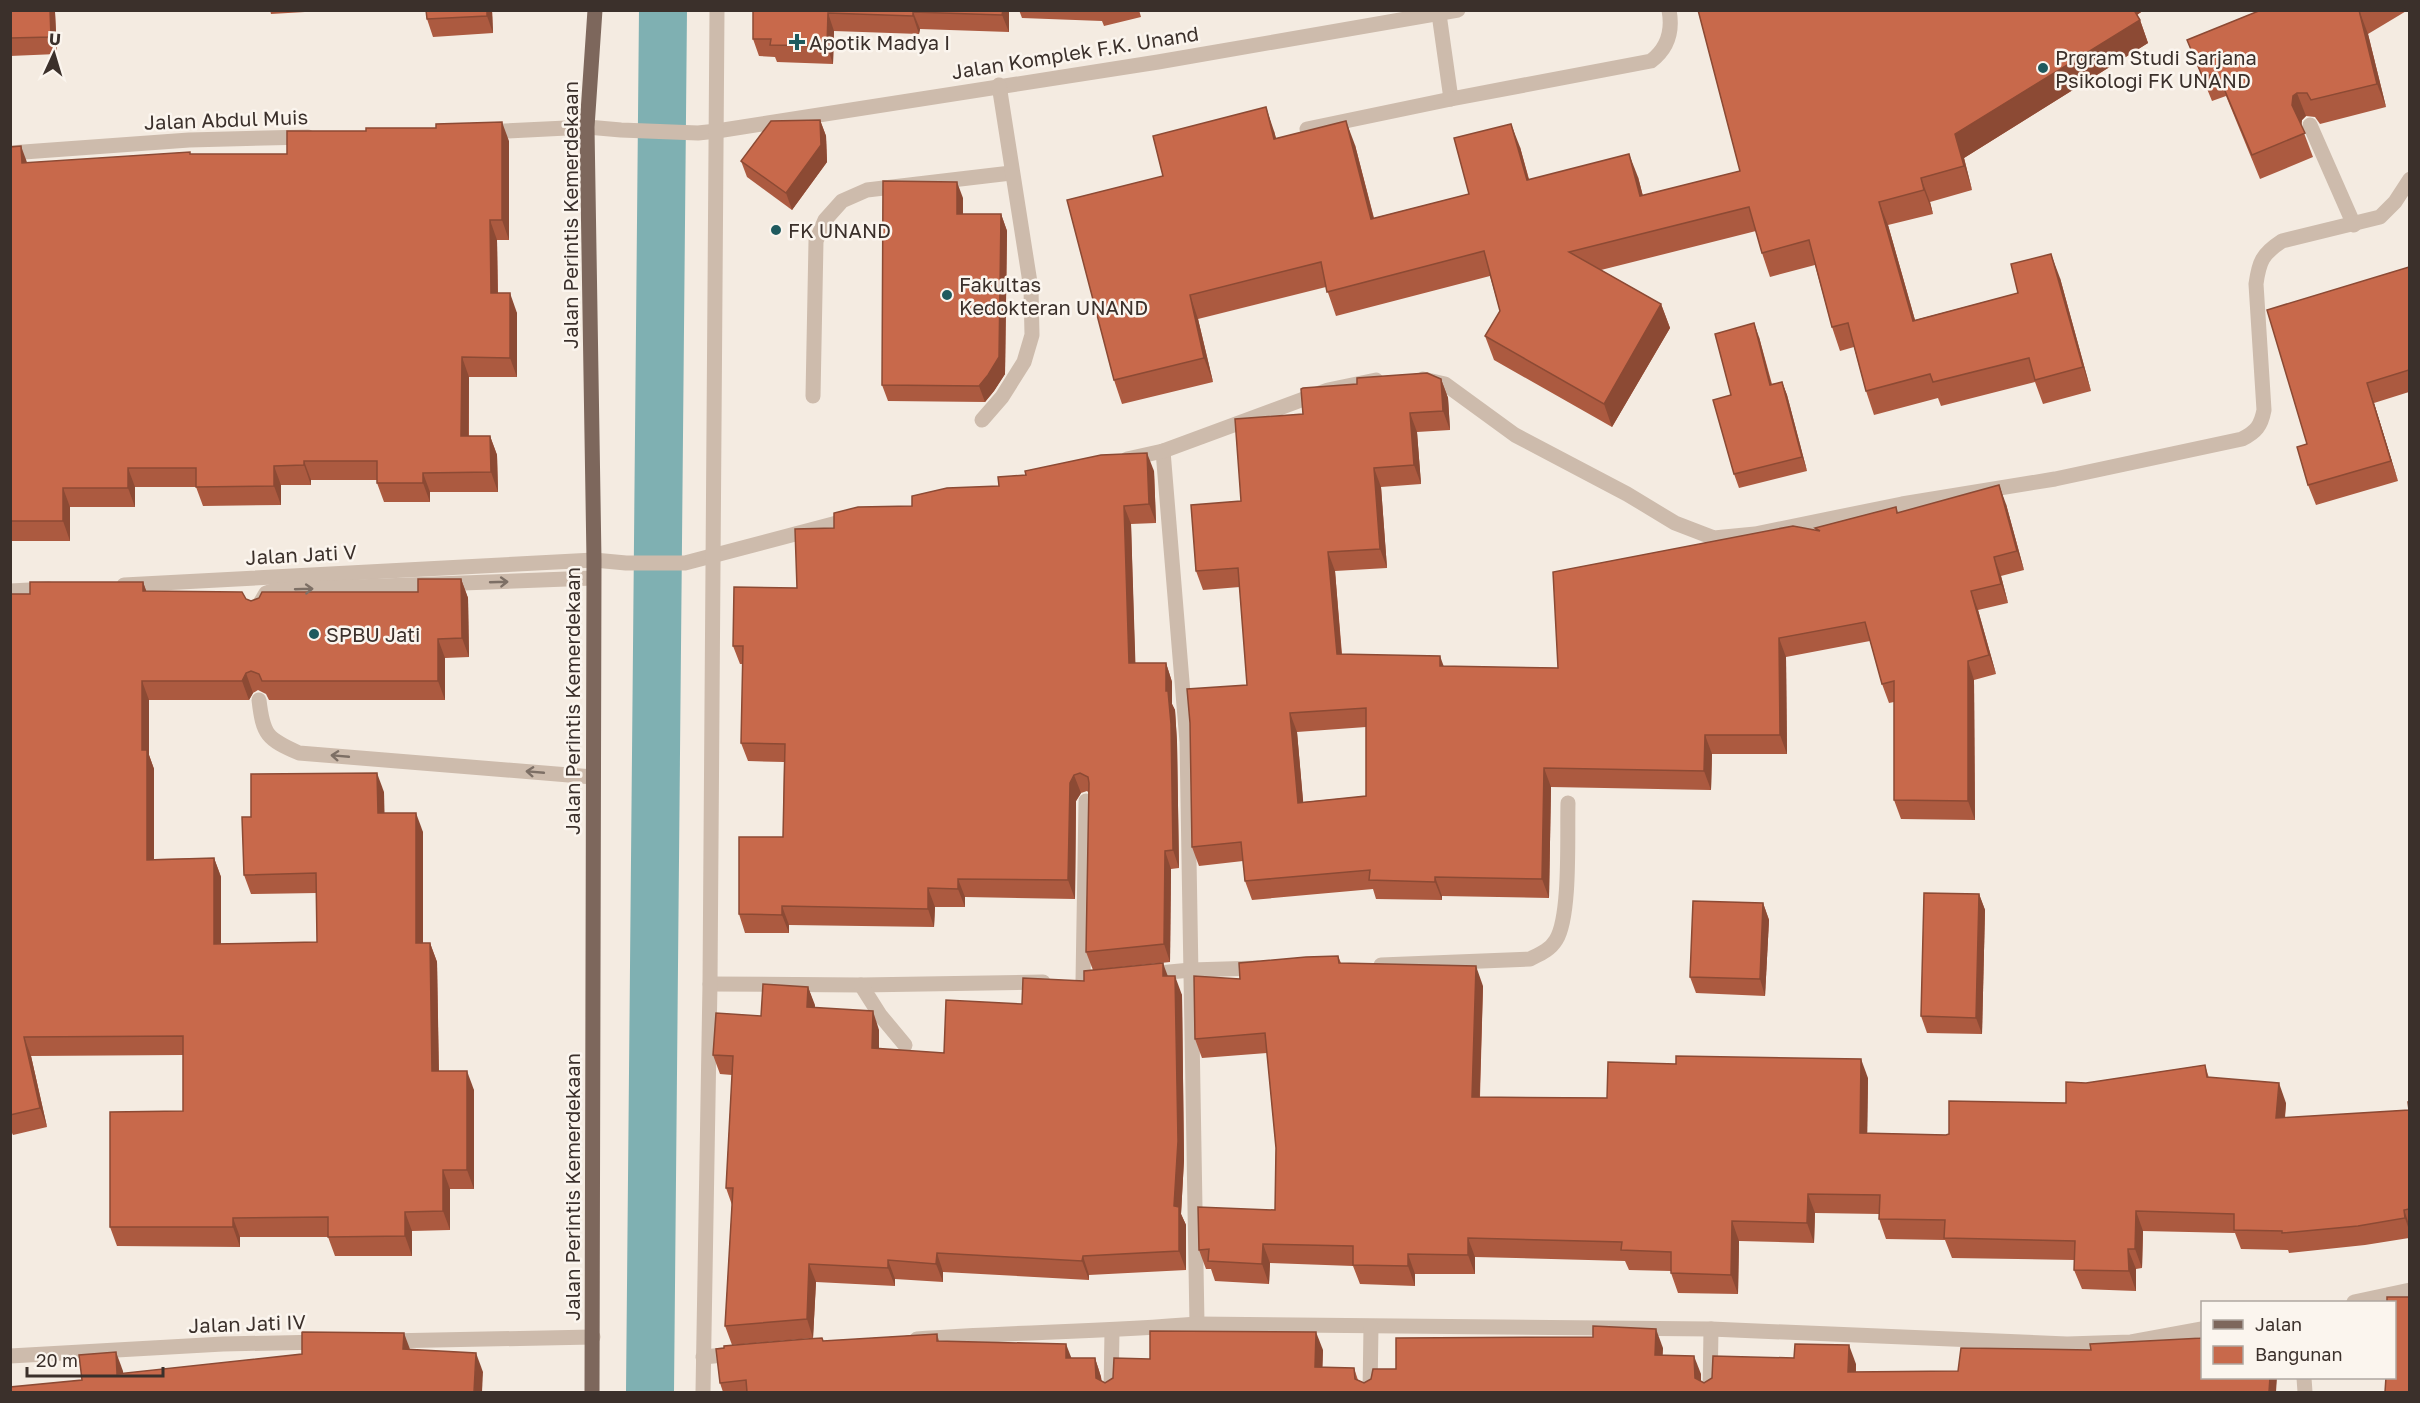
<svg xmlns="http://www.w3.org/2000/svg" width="2420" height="1403" font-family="'Golos Text',sans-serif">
  <rect width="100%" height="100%" fill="#f4ebe1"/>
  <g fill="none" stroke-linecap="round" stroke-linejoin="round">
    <!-- canal -->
    <path stroke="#7fb0b2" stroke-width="48" d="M650,1392L663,10"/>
    <!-- minor -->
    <g stroke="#cdbbac" stroke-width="15">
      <path d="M1439,14L1451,99L1651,61C1668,48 1673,31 1669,10"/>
      <path d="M2310,125L2354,225"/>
      <path d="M1307,129L1451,99"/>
      <path d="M485,132L587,127L621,130L698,133L717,131L1158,62L1458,10"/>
      <path d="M10,153L189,140L308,137"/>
      <path d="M1423,379L1445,384L1515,435L1627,494L1675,523L1714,538L1755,534L1902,504L2055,479L2242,439C2256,432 2261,426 2264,410L2256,284C2259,262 2262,254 2282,241L2380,217L2395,202L2410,179"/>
      <path d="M813,396L816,241L825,220L842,201L867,190L1011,173"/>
      <path d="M982,420L1002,397L1024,362L1032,335L1031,289L999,85"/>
      <path d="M1163,451L1187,742L1197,1324"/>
      <path d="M1127,459L1163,451L1328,390L1376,380"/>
      <path d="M124,585L594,560L626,563H685L852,519"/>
      <path d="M10,591L49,589"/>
      <path d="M259,605L266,593L275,590L593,578"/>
      <path d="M259,700C263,735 267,739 299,753L593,777"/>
      <path d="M1381,965L1530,959C1540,954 1550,950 1556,940C1571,916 1567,834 1568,803"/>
      <path d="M1148,974L1191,970L1258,968"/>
      <path d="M1083,981L1086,801"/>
      <path d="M710,984L861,985L1043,982"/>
      <path d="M861,985L880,1015L905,1045"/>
      <path d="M2354,1302L2410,1290"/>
      <path d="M917,1339C1011,1332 1104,1332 1197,1324L1711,1329L2067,1344L2131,1342L2202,1329"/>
      <path d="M386,1341L593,1337"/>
      <path d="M10,1356L223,1344L323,1342"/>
      <path d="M703,1357L735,1354"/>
      <path d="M2304,1378L2305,1392"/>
      <path d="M703,1392L710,984L717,10"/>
      <path d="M1111,1392L1112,1331"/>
      <path d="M1370,1392L1371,1327"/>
      <path d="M1710,1392L1711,1329"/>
    </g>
    <!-- major -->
    <path stroke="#7d675c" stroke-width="15" d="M592,1392L594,560L587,127L595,10"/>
  </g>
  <!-- wall -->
  <g fill="#ac5a40" fill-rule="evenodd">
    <path d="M10,10H84L55,12L57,54L10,56Z"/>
    <path d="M270,10H305V12L271,14Z"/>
    <path d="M426,10H492L493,33L433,37L427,19Z"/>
    <path d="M753,10H1009V32L920,29L919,34L834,31L833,64L777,62L775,57L759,56L753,39Z"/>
    <path d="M1019,10H1139L1141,17L1104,26L1102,21L1022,18Z"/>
    <path d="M1698,10H2144L2137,15L2140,20L2148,43L1964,158L1972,190L1930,202L1933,214L1888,225L1915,320L2018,293L2060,278L2091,391L2043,404L2035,382L1941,406L1938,398L1874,415L1866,391L1854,347L1840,351L1832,327L1815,265L1770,277L1762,253L1756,231L1601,270L1661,304L1670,328L1612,427L1494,360L1485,336L1500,311L1490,276L1336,316L1326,287L1198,319L1213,382L1122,404L1114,380L1163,176L1274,131L1276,139L1355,145L1374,218L1469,194L1520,147L1529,179L1638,177L1643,196L1740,171Z"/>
    <path d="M2261,10H2408L2368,34L2386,107L2320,124L2315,117L2306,116L2302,120L2301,125L2313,157L2260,179L2226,96L2212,101L2187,40Z"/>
    <path d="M820,120L826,136L827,162L792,210L747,177L741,161Z"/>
    <path d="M509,141V240H497L498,293L517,313V377H469V436H490L497,455L498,492H430V502H384L377,483V480H311V485H281V505L203,506L196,487H135V507H70V541H10V147L27,163L191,154H287Z"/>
    <path d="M963,198V214H1001L1007,231L1005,374L994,391L985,402L888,401L882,385Z"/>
    <path d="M2409,267V392L2374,403L2398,481L2316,505L2308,485L2307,444Z"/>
    <path d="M1759,337L1772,384L1782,382L1787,395L1807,471L1739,488L1734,474L1731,395Z"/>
    <path d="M1441,379L1448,398L1450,430L1417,432L1421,484L1381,487L1387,568L1335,571L1342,654L1443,666L1558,668L1816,530L1815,528L1896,507L1898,513L2006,504L2024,570L2001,576L2008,603L1978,610L1996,674L1974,680L1975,820L1901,819L1894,800V702L1889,703L1882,684L1870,641L1786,657L1787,754H1712L1711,790L1551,787L1549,898L1442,896V900L1376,899L1373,889L1252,900L1245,881L1243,861L1199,866L1192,847L1247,685L1240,587L1203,590L1196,571L1241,501L1303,414ZM1366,727V796L1303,802L1297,732Z"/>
    <path d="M1154,471L1156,523L1131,524L1135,663H1166L1172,682V704L1175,710L1177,742L1179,868L1171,869L1170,962L1093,970L1086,952L1089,793L1087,791L1081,793L1076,801L1075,899L965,897V907H935L934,927L789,925V933H745L739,914L783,837L784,762L748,761L741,743L743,664H740L733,646L797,588L834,528L912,506L999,486Z"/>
    <path d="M461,579L468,598L469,657L445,658V700H269L266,694L258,690L253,693L249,700H149V755L154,769V859L214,858L221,877V944L317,942V893L251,894L244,875L251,817L384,792V813L423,832V943H430L437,962L439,1071L474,1090V1189H450V1230L412,1231V1256H335L328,1237H240V1247L117,1246L110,1227L183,1111V1055L31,1056L47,1127L13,1135L10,1129V594H30L143,582L146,591L246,599L251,601L418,592Z"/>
    <path d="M1979,894L1985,910L1982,1034L1927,1033L1921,1016Z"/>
    <path d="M1763,903L1769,920L1765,996L1696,993L1690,977Z"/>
    <path d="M1338,956L1341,963L1483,986L1480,1097L1607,1098L1868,1078L1867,1133L1946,1135L2066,1103L2086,1083L2205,1065L2209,1078L2286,1103L2285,1118L2409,1110V1102V1238L2365,1245L2289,1253L2288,1250L2241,1249L2235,1233L2143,1231L2142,1268L2136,1269V1291L2082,1289L2074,1270L2075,1260L1952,1258L1945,1240L1886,1239L1879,1219V1214L1815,1213L1814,1243L1739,1241L1738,1294L1678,1293L1671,1273V1271L1629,1270L1625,1261L1475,1257V1274H1415V1286L1360,1284L1353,1266L1270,1263L1269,1284L1215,1281L1211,1269H1206L1199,1250L1275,1210L1276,1148L1267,1053L1202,1058L1195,1039L1240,979Z"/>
    <path d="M1168,976L1182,995L1184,1160L1181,1214L1186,1225V1270L1089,1275V1280L943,1272V1282L895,1279V1286L816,1282L813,1338L732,1345L725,1326L732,1205L726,1188L732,1075L720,1074L713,1055L761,1016L808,987L815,1007L879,1030V1049L944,1053L1022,1004L1084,981Z"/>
    <path d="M937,1334L939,1341L1071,1358H1095L1101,1377L1102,1382L1105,1383L1150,1359L1323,1350L1322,1368H1354L1358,1380L1364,1383L1396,1369L1663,1348L1662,1355L1701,1374V1382L1704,1383L1856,1364V1372L2276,1392H723L720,1383L823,1341Z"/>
  </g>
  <!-- shaded-wall -->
  <g fill="#8c4a34">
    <path d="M50,10H55V12L57,54L51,37Z"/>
    <path d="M487,10H492L493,33L487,16Z"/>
    <path d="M1003,10H1009V32L1002,15Z"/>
    <path d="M2129,10H2144L2132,18Z"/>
    <path d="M2359,10L2368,34L2386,107L2377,84Z"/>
    <path d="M913,12L920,29L919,34L913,16Z"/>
    <path d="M828,13L834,31L833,64L827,46Z"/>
    <path d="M2140,20L2148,43L1964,158L1972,190L1964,166L1955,134Z"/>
    <path d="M2297,93L2306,116L2302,120L2301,128L2292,105L2293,96Z"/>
    <path d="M1266,107L1274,131L1283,163L1274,139Z"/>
    <path d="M820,120L826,136L827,162L792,210L786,193Z"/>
    <path d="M1346,121L1355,145L1380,243L1371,219Z"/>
    <path d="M502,122L509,141V240L502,220Z"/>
    <path d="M1511,124L1520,147L1535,203L1527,180Z"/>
    <path d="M21,146L28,165L22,163Z"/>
    <path d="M1629,154L1638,177L1649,220L1640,196Z"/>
    <path d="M1921,178L1930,202L1933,214L1924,190Z"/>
    <path d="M957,182L963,198V231L957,214Z"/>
    <path d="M1879,202L1888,225L1922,345L1913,321Z"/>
    <path d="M1001,214L1007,231L1005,374L994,391L985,402L979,386Z"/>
    <path d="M490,220L497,240L498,313L491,293Z"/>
    <path d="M2051,254L2060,278L2091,391L2083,367Z"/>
    <path d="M510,293L517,313V377L510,358Z"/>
    <path d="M1190,295L1198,319L1213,382L1204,358Z"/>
    <path d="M1661,304L1670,328L1612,427L1604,404Z"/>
    <path d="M1754,323L1759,337L1775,399L1770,385Z"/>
    <path d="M462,357L469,377L468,455L461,436Z"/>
    <path d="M1441,379L1448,398L1450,430L1443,411Z"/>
    <path d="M1782,382L1787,395L1807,471L1802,457Z"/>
    <path d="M2367,383L2374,403L2398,481L2391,461Z"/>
    <path d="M1410,413L1417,432L1421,484L1414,465Z"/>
    <path d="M490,436L497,455L498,492L491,472Z"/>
    <path d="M1147,453L1154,471L1156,523L1149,504Z"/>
    <path d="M304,461L311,480V485L304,465Z"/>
    <path d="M274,466L281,485V505L274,486Z"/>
    <path d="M128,468L135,487V507L128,488Z"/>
    <path d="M1374,468L1381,487L1387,568L1380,549Z"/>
    <path d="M423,473L430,492V502L423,483Z"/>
    <path d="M1999,485L2006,504L2024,570L2017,551Z"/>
    <path d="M63,488L70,507V541L63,521Z"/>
    <path d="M1124,506L1131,524L1136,681L1129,663Z"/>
    <path d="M1328,552L1335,571L1343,673L1337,654Z"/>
    <path d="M1994,557L2001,576L2008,603L2001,584Z"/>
    <path d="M461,579L468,598L469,657L462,638Z"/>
    <path d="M143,582L150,601L143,591Z"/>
    <path d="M1971,591L1978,610L1996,674L1989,655Z"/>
    <path d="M1779,638L1786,657L1787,754L1780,735Z"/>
    <path d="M438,639L445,658V700L438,681Z"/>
    <path d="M1440,656L1447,675L1440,666Z"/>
    <path d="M1968,661L1974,680L1975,820L1968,801Z"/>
    <path d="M1166,663L1172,682V704L1175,710L1177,742L1179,868L1173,850L1166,691Z"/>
    <path d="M246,673L253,693L249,700L242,681Z"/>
    <path d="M142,681L149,700V755L154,769V879L147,860L142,750Z"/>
    <path d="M1290,713L1297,732L1305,822L1298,803Z"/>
    <path d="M1705,735L1712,754L1711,790L1704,771Z"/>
    <path d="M1544,768L1551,787L1549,898L1542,879Z"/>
    <path d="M377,773L384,792L385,832L378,813Z"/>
    <path d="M1074,775L1081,793L1076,801L1075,899L1068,880L1070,783Z"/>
    <path d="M416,813L423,832V963L416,943Z"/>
    <path d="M1165,851L1171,869L1170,962L1164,944Z"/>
    <path d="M214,858L221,877V963L214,944Z"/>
    <path d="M1435,877L1442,896V900L1435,882Z"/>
    <path d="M958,879L965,897V907L958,889Z"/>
    <path d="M928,888L935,907L934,927L928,909Z"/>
    <path d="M1979,894L1985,910L1982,1034L1976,1018Z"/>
    <path d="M1763,903L1769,920L1765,996L1760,979Z"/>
    <path d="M782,906L789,925V933L782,915Z"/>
    <path d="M430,943L437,962L439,1090L432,1071Z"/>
    <path d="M1163,963L1170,982L1163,976Z"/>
    <path d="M1476,966L1483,986L1479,1116L1472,1097Z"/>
    <path d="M1175,976L1182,995L1184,1160L1181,1214L1186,1225V1270L1179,1251L1174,1206Z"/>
    <path d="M808,987L815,1005L814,1026L807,1007Z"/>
    <path d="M873,1011L879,1030V1067L872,1048Z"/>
    <path d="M24,1037L31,1056L47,1127L40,1108Z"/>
    <path d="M1861,1059L1868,1078L1867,1152L1860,1133Z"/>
    <path d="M467,1071L474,1090V1189L467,1170Z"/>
    <path d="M2279,1083L2286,1103L2283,1137L2276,1118Z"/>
    <path d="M443,1170L450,1189V1230L443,1211Z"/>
    <path d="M1808,1194L1815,1213L1814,1243L1807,1223Z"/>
    <path d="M2404,1210L2409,1224V1230L2405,1218Z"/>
    <path d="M2136,1211L2143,1231L2142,1268L2135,1249Z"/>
    <path d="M405,1212L412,1231V1256L405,1236Z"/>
    <path d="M233,1218L240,1237V1247L233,1227Z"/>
    <path d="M1732,1221L1739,1241L1738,1294L1731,1275Z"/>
    <path d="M1468,1238L1475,1257V1274L1468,1255Z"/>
    <path d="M1263,1244L1270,1263L1269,1284L1262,1264Z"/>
    <path d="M2128,1249L2136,1269V1291L2129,1271Z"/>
    <path d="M937,1253L943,1272V1282L936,1264Z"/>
    <path d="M1408,1254L1415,1274V1286L1408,1266Z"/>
    <path d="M1083,1256L1089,1275V1280L1082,1261Z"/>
    <path d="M888,1260L895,1279V1286L888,1268Z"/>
    <path d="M809,1264L816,1282L813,1338L807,1319Z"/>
    <path d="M1656,1329L1663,1348L1662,1373L1655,1355Z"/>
    <path d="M1316,1332L1323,1350L1322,1386L1315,1367Z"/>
    <path d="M404,1333L411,1352L403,1349Z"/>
    <path d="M1066,1344L1073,1362L1066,1358Z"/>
    <path d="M1849,1345L1856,1364L1855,1390L1848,1372Z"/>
    <path d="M116,1352L123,1371L124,1392L117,1374Z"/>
    <path d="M476,1353L483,1372L482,1392H474Z"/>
    <path d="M1694,1356L1701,1374V1392L1695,1378Z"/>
    <path d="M1095,1358L1101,1377L1102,1392L1096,1378Z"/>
    <path d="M2270,1377H2277L2276,1392H2269Z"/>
  </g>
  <!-- building -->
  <g fill="#c8694b" stroke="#8c4a34" stroke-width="1.5" fill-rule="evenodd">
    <path d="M10,10H50L51,37L10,38Z"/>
    <path d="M426,10H487V16L427,19Z"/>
    <path d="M753,10H1003L1002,15L913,12V16L828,13L827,46L770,45L771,39H753Z"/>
    <path d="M1698,10H2134L2140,20L1955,134L1964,166L1921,178L1924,190L1879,202L1913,321L2018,293L2011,264L2051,254L2083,367L2035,380L2029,358L1933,382L1930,374L1866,391L1848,323L1832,327L1809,240L1762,253L1749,207L1569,252L1661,304L1604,404L1485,336L1500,311L1484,251L1327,292L1321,262L1190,295L1204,358L1114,380L1067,200L1163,176L1153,136L1266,107L1274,139L1346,121L1371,219L1469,194L1454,138L1511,124L1527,180L1629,154L1640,196L1740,171Z"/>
    <path d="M2261,10H2359L2377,84L2311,100L2307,93H2297L2293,96L2292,105L2305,133L2252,155L2217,72L2203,78L2187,40Z"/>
    <path d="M820,120L821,145L786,193L741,161L771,121Z"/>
    <path d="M502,122V220H490L491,293H510V358L462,357L461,436H490L491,472L423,473V483H377V461H304V465L274,466V486L196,487V468H128V488H63V521H10V147L21,146L22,163L190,152V154H287V131H366V128H436V124Z"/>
    <path d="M883,181L957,182V214H1001L999,357L988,375L979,386L882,385Z"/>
    <path d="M2409,267V370L2367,383L2391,461L2308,485L2297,447L2307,444L2267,310Z"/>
    <path d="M1754,323L1770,385L1782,382L1802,457L1734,474L1713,400L1731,395L1715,334Z"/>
    <path d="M1427,373L1441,379L1443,411L1410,413L1414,465L1374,468L1380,549L1328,552L1337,654L1440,656V666L1558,668L1553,572L1793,526L1820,531L1815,528L1896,507L1897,513L1999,485L2017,551L1994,557L2001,584L1971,591L1989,655L1968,661V801L1894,800V681L1882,684L1865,622L1779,638L1780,735H1705L1704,771L1544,768L1542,879L1435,877V882L1369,880L1370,870L1245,881L1241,842L1192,847L1190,723L1187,689L1247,685L1238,568L1196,571L1191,505L1241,501L1235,419L1303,414L1301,389L1303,388L1357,384V378ZM1366,708V796L1298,803L1290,713Z"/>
    <path d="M1147,453L1149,504L1124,506L1129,663H1166V691H1168L1171,724L1173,850L1165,851L1164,944L1086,952L1089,783L1088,777L1080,773L1074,775L1070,783L1068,880L958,879V889L928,888V909L782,906V915L739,914V837H783L785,744L741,743L743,646H733L734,587L797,588L795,529L834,528V513L858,507L912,506V496L947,488L999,486L998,477L1026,475L1025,471L1101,455Z"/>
    <path d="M418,579H461L462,638L438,639V681H262L259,674L251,671L246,673L242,681H142V750H147V860L214,858V944L317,942L316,873L244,875L242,817H251V774L377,773L378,813H416V943H430L432,1071H467V1170H443V1211L405,1212V1236L328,1237V1217L233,1218V1227H110V1112L183,1111V1036L24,1037L40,1108L10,1115V594H30V582H143V591L242,592L246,599L251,601L259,598L262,592H418Z"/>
    <path d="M1924,893L1979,894L1976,1018L1921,1016Z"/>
    <path d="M1693,901L1763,903L1760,979L1690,977Z"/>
    <path d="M1338,956L1339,963L1476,966L1472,1097L1607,1098L1608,1062L1676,1064V1056L1861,1059L1860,1133L1946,1135L1949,1134V1101L2066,1103V1082L2086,1083L2205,1065L2207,1077L2279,1083L2276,1118L2409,1110L2408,1102H2409V1209L2404,1210L2405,1218L2358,1226L2282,1233V1231L2234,1230V1214L2136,1211L2135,1249H2128L2129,1271L2074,1270L2075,1241L1944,1238L1945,1220L1879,1219L1880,1195L1808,1194L1807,1223L1732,1221L1731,1275L1671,1273V1252L1621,1250L1622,1242L1468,1238V1255L1408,1254V1266L1353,1265V1246L1263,1244L1262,1264L1208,1261L1209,1249L1199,1250L1198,1207L1275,1210L1276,1148L1265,1033L1195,1039L1194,976L1240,979L1239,963L1306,957Z"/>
    <path d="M1163,963V976H1175L1178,1141L1174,1206L1179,1207V1251L1083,1256L1082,1261L937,1253L936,1264L888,1260V1268L809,1264L807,1319L725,1326L733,1188H726L733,1056L713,1055L716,1013L761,1016L763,984L808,987L807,1007L873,1011L872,1048L944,1053L946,1000L1022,1004L1023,978L1084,981V971Z"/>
    <path d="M2387,1297H2409V1392H2385L2386,1377H2394V1302H2387Z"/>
    <path d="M1593,1326L1656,1329L1655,1355L1694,1356L1695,1378L1704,1383L1712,1378L1713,1356L1794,1358L1795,1344L1849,1345L1848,1372L1958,1371L1961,1348L2091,1350L2090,1344L2202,1338V1377H2270L2269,1392H747L746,1380L720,1383L716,1349L724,1348V1346L806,1339L822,1338L823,1341L937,1334V1341L1066,1344V1358H1095L1096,1378L1105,1383L1113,1378L1114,1358L1150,1359V1331L1316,1332L1315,1367L1354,1368L1355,1379L1364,1383L1371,1379L1373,1369H1396V1338L1593,1337Z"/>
    <path d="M302,1332L404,1333L403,1349L476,1353L474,1392H10V1387L82,1380L79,1355L116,1352L117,1374L302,1354Z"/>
  </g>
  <!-- one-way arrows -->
  <defs><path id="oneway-shaft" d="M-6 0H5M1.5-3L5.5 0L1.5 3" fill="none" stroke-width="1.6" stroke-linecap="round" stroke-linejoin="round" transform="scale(1.5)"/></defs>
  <g stroke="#7d6f65">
    <use href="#oneway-shaft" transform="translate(499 582) rotate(-2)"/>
    <use href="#oneway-shaft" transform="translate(304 589) rotate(-2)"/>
    <use href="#oneway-shaft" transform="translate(340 756) rotate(-175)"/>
    <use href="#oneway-shaft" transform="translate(535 772) rotate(-175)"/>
  </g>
  <!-- markers -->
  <g fill="#1f5a5e" stroke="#fbf5ee" stroke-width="2">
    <path d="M794 33h6v6h6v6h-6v6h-6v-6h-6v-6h6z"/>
    <circle cx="2043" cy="68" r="6"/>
    <circle cx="776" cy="230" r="6"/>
    <circle cx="947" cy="295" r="6"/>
    <circle cx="314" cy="634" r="6"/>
  </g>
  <g text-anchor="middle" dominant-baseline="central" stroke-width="5" stroke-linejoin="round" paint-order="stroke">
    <!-- poi labels -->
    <g font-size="20" fill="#3b302b" stroke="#fbf5ee" text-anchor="start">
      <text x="809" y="42">Apotik Madya I</text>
      <text x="2055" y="57">Prgram Studi Sarjana<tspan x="2055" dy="23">Psikologi FK UNAND</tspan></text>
      <text x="788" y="230">FK UNAND</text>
      <text x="959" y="284">Fakultas<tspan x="959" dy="23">Kedokteran UNAND</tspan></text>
      <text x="326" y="634">SPBU Jati</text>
    </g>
    <!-- street labels -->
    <g font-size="20" fill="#3b302b" stroke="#fbf5ee">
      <text transform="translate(1075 52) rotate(-9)">Jalan Komplek F.K. Unand</text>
      <text transform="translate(226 119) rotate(-2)">Jalan Abdul Muis</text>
      <text transform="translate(570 215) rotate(-90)">Jalan Perintis Kemerdekaan</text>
      <text transform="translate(301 554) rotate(-3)">Jalan Jati V</text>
      <text transform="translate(572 701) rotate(-90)">Jalan Perintis Kemerdekaan</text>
      <text transform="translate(572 1187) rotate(-90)">Jalan Perintis Kemerdekaan</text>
      <text transform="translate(247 1323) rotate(-2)">Jalan Jati IV</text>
    </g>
  </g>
  <!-- border -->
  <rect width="2420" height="1403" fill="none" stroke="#3b302b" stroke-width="24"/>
  <!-- legend -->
  <rect x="2201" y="1301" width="195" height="78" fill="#fbf5ee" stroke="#aea6a0" stroke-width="1.5"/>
  <rect x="2213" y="1320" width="30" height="9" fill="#7d675c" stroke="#aea6a0" stroke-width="1.5"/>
  <text x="2255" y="1331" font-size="18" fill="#3b302b">Jalan</text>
  <rect x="2213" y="1346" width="30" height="18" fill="#c8694b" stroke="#aea6a0" stroke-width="1.5"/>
  <text x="2255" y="1361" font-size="18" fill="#3b302b">Bangunan</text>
  <!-- north arrow -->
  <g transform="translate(54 54) rotate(4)" stroke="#fbf5ee" stroke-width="4.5" paint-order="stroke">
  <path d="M0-4.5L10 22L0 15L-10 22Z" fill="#3b302b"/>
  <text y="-9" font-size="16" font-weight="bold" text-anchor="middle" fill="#3b302b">U</text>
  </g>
  <!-- scale -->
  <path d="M27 1367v9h136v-9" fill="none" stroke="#3b302b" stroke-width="3"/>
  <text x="36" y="1367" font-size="18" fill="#3b302b" stroke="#fbf5ee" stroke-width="4.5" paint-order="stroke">20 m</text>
</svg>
